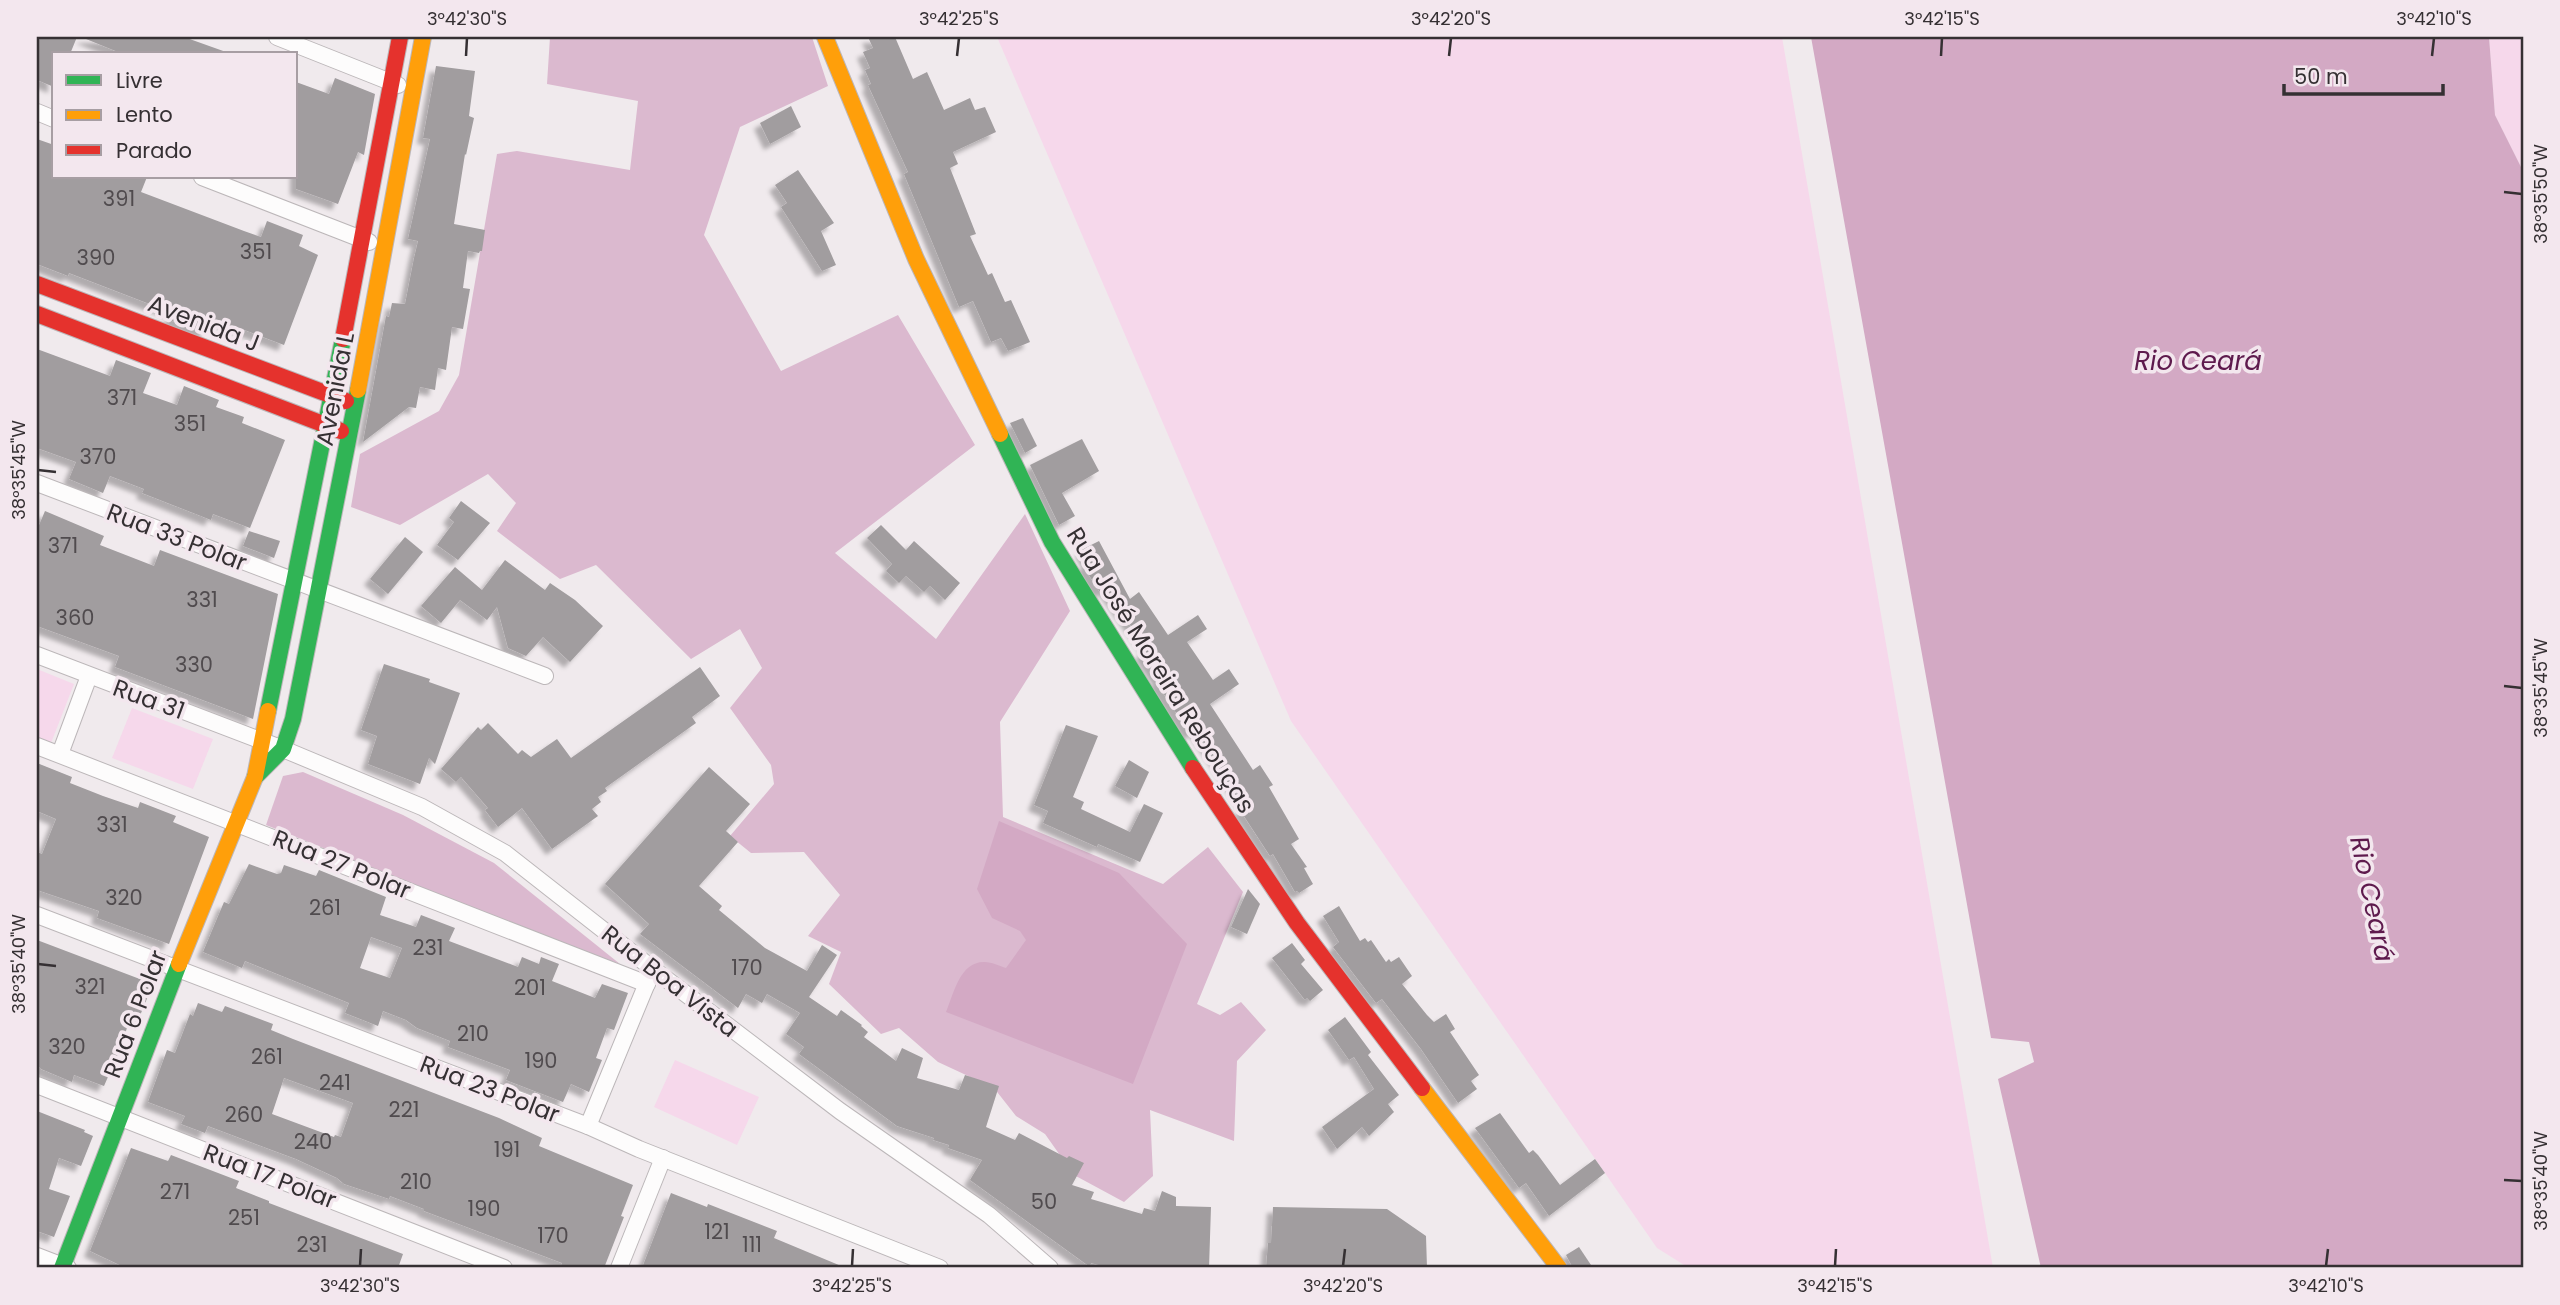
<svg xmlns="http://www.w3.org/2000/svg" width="2560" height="1305" font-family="Poppins,sans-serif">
  <defs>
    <filter id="shadow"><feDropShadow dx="-6" dy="6" stdDeviation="2" flood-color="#0004"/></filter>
  </defs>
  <rect width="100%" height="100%" fill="#f0eaed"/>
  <!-- green -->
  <g fill="#f6d8eb">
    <path d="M997,37H1782L1993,1268H1689L1657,1248L1291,721Z"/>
    <path d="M2489,37H2523V171L2495,115Z"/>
    <path d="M37,669L74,684L51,743L37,737Z"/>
    <path d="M132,708L213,739L193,789L112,758Z"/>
    <path d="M675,1060L759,1097L737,1145L654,1107Z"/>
  </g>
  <!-- forest -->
  <g fill="#dbb9cf">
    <path d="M550,37H812L828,86L740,127L704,235L781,371L898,315L975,445L835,553L936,639L1025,514L1070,611L1000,722L1003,817L1163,884L1208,847L1243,892L1197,1004L1220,1015L1241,1002L1266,1030L1237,1061L1234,1141L1150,1110L1153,1176L1124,1202L1074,1175L1045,1134L1016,1116L994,1088L938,1062L899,1028L881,1034L829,984L841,952L808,936L840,895L804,852L751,853L730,836L774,784L771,765L730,708L762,668L740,629L691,659L596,565L560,579L497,531L516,503L488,474L400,525L351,507L360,454L439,411L459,375L497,154L517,151L630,170L638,101L547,84Z"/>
    <path d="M303,772L403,815L494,863L620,964L562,944L266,825L283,776Z"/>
  </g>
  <!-- water -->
  <g fill="#d3a9c4">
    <path d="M1811,37H2489L2495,115L2523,171V1268H2041L1998,1079L2034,1062L2029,1042L1991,1038Z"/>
    <path d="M999,821L1119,873L1187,944L1133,1084L946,1012C954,993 960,961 985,962C991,962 1000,966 1006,968L1026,940L1020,931L992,918L977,889Z"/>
  </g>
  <!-- building -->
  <g fill="#a19d9f" fill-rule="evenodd" filter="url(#shadow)">
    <path d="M40,37H77L70,54H54V87L37,80V47Z"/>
    <path d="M81,37H184L226,52V54H123Z"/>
    <path d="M868,37H895L913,79L927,72L944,110L970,98L975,110L985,107L996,132L953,152L958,164L950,168L976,234L970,236L988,275L992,273L1005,302L1011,300L1030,342L1008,351L1001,338L991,342L973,301L959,307L904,174L908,172L868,85L871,84L865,70L870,68L863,52L873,48Z"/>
    <path d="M436,66L475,71L469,116L474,118L466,155L465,154L454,224L485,230L482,251H480L479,253L468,251L463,288L470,289L463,329L452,327L446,370L438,368L435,390L420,387L416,408L409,407L363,442L386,316L389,317L392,303L405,304L414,258L418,241L408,239L430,139L423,138Z"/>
    <path d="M335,78L375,94L364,155L358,152L338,204L296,189V82L329,94Z"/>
    <path d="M791,106L801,127L770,144L760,123Z"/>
    <path d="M37,139L54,145V177H147L141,192L244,231L261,237L267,221L303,235L299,246L318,255L284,345L210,317L205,333L170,320L173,313L69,273L68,276L37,264Z"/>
    <path d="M798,170L834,223L821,231L836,265L822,271L781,207L787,203L775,185Z"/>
    <path d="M37,349L110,376L116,360L151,373L143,393L177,405L184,386L219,400L216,407L244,417L242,423L285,440L250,528L213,514L211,520L142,493L144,489L110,476L103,493L69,479L76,462L37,448V411L39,404L37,403Z"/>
    <path d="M1023,418L1037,446L1025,453L1010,423Z"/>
    <path d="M1082,439L1099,471L1062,493L1075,516L1059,525L1030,465Z"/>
    <path d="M461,501L490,523L458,560L437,545L454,522L449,518Z"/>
    <path d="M45,511L104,536L100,545L154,566L160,550L278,594L253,719L115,667L119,656L37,626V530Z"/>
    <path d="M881,525L906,550L914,541L960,583L945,600L930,586L924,592L906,576L899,583L886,571L892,564L867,538Z"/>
    <path d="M249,531L280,541L274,558L243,546Z"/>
    <path d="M405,537L423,552L388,594L370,579Z"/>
    <path d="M1099,541L1130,599L1139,592L1168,635L1198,615L1207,629L1187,642L1213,680L1229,669L1239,684L1210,704L1253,770L1260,765L1273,785L1269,787L1299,839L1291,844L1307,867L1304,868L1313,884L1299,893L1297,891L1295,892L1273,854L1270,856L1240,810L1245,806L1219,765L1195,730L1190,734L1156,682L1159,680L1141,653L1147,649L1105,589L1100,592L1083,566L1088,563L1081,550Z"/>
    <path d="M505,560L545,590L550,583L575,600L603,626L570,662L543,637L526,656L508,648L497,607L487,620L460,600L441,623L421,606L455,567L482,590Z"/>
    <path d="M384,664L430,679L429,682L460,693L435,764L429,758L420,784L368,764L377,736L361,730Z"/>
    <path d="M700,667L720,696L692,717L696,723L605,788L607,791L598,797L601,802L592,809L598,816L552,849L522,808L498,827L485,810L488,808L461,777L456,782L441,769L478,727L481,730L488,723L518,754L522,750L531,757L557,739L571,758Z"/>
    <path d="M1066,725L1098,736L1073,797L1084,802L1081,809L1130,832L1144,804L1163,813L1140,862L1098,844L1097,847L1043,823L1048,811L1034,805Z"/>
    <path d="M1129,760L1149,772L1137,798L1115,786Z"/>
    <path d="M37,763L72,777L70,783L103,796L138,808L140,802L176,816L173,822L209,837L169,944L97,918L99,911L37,890V852L42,854L56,819L37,811Z"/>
    <path d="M709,767L750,804L726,831L738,842L699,886L722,906L719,910L765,948L807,971L822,945L837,955L809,997L837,1016L841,1010L862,1025L861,1026L868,1032L864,1037L896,1061L902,1048L923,1058L917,1078L959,1090L965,1075L999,1086L986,1127L1015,1140L1019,1133L1067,1158L1069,1156L1084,1163L1072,1185L1094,1192L1091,1199L1142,1214L1144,1208L1155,1211L1162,1191L1176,1197V1206L1211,1207L1209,1268H1110L1091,1263L1090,1267L970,1180L982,1160L948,1148L949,1145L933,1140L934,1138L897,1126L799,1054L804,1047L786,1034L800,1013L767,994L762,1003L746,994L738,1008L640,934L649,924L605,884Z"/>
    <path d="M249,864L277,874L281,873L284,865L316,876L319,870L386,897L380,915L416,927L421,915L455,928L449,941L518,967L522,957L539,964L541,957L559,964L552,981L595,998L602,984L628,993L614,1030L607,1028L596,1058L602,1060L589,1092L571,1084L563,1102L506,1080L510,1070L448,1047L450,1041L417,1028L406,1020L383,1011L378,1026L345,1013L349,1003L245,961L242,968L203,952L224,902L229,904ZM371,937L402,948L390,978L360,968Z"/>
    <path d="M1248,889L1260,904L1247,934L1231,927Z"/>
    <path d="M1339,906L1360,941L1365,938L1368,942L1371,940L1386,962L1389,959L1391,962L1399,957L1412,976L1402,984L1427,1015L1434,1022L1446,1014L1455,1029L1450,1032L1479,1075L1471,1081L1477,1089L1458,1103L1421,1049L1382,999L1376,1003L1333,947L1339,942L1323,916Z"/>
    <path d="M37,940L153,984L139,1018L131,1015L121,1047L104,1086L74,1075L72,1082L41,1069L37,1065Z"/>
    <path d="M1292,943L1305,960L1301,964L1323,990L1310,1001L1307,998L1305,1000L1272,958Z"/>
    <path d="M198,1003L222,1012L225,1006L273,1024L271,1030L293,1039L499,1118L542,1138L539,1146L633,1185L621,1216L624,1217L604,1268H560L562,1263L424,1211V1209L390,1196L389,1199L344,1184L337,1178L296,1159L208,1126L205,1133L181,1124L185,1116L148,1102L167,1050L175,1053L190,1014L193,1016ZM284,1078L353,1103L341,1137L335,1135L334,1137L272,1114Z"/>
    <path d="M1345,1017L1371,1052L1368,1055L1399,1095L1388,1104L1394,1112L1369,1136L1362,1127L1337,1149L1322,1127L1374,1089L1354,1057L1349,1060L1328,1030Z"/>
    <path d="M37,1111L85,1130L84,1132L93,1136L81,1166L59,1158L49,1189L70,1196L54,1237L37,1231Z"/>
    <path d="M1500,1113L1529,1153L1533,1150L1538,1155L1560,1185L1595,1159L1605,1173L1549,1216L1526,1183L1519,1188L1475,1128Z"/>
    <path d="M131,1148L168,1161L171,1155L239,1181L236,1188L269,1201V1203L403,1254L398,1268H126L90,1251Z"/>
    <path d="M671,1193L707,1207L708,1204L777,1231L774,1238L846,1268H642Z"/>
    <path d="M1273,1207L1387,1209L1426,1236L1427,1268H1266L1268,1243H1271Z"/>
    <path d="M1579,1247L1593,1268H1573L1566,1255Z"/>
  </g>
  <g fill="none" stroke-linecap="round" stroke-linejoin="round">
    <!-- street casing -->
    <g stroke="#bcb7b9" stroke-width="18">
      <g id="street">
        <path d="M277,37L398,85"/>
        <path d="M37,112L54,119"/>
        <path d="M202,177L369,242"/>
        <path d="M37,483L545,676"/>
        <path d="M37,655L283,749L422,807L505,853L653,969L840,1111L989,1215L1050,1268"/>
        <path d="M37,746L647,984"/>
        <path d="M60,754L89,676"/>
        <path d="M37,915L588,1126L639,1149L940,1268"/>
        <path d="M37,1085L504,1268"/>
        <path d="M588,1126L650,976"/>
        <path d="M37,1256L68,1268"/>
        <path d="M619,1268L663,1158"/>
      </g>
    </g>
    <!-- fast casing -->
    <g stroke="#bcb7b9" stroke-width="18">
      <g id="fast">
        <path d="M1000,434L1052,542L1193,768"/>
        <path d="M268,711L343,339"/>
        <path d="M255,777L283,749L293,719L358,390"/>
        <path d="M62,1268L179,964"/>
      </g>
    </g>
    <!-- slow casing -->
    <g stroke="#bcb7b9" stroke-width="18">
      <g id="slow">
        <path d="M825,37L916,259L1000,434"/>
        <path d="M358,390L423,37"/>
        <path d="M179,964L255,777L268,711"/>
        <path d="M1422,1088L1559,1268"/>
      </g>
    </g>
    <!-- jam casing -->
    <g stroke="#bcb7b9" stroke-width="18">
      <g id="jam">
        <path d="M37,284L346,401"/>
        <path d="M37,314L341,431"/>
        <path d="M343,339L400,37"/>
        <path d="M1193,768L1297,923L1422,1088"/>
      </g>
    </g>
    <!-- street -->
    <use href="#street" stroke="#fdfcfc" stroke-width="16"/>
    <!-- fast -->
    <use href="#fast" stroke="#30b455" stroke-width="16"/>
    <!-- slow -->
    <use href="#slow" stroke="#ff9f0a" stroke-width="16"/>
    <!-- jam -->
    <use href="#jam" stroke="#e5322d" stroke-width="16"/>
  </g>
  <!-- ticks -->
  <path fill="none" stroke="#353033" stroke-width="2.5" d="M466,56L467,38M957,56L959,38M1449,56L1451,38M1941,56L1942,38M2432,56L2434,38M2504,192L2522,194M38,470L56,472M2504,686L2522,688M38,964L56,966M2504,1180L2522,1181M360,1266L361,1249M852,1266L853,1249M1343,1266L1345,1249M1835,1266L1836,1249M2326,1266L2328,1249"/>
  <g text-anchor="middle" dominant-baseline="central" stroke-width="7" stroke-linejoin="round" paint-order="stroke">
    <!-- number labels -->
    <g font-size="21" fill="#504b4e">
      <text x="119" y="198">391</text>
      <text x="256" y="251">351</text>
      <text x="96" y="257">390</text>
      <text x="122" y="397">371</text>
      <text x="190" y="423">351</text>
      <text x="98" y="456">370</text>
      <text x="63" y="545">371</text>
      <text x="202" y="599">331</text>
      <text x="75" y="617">360</text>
      <text x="194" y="664">330</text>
      <text x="112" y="824">331</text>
      <text x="124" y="897">320</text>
      <text x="325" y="907">261</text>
      <text x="428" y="947">231</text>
      <text x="747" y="967">170</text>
      <text x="90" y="986">321</text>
      <text x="530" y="987">201</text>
      <text x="473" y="1033">210</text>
      <text x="67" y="1046">320</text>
      <text x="267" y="1056">261</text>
      <text x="541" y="1060">190</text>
      <text x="335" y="1082">241</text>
      <text x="404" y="1109">221</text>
      <text x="244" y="1114">260</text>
      <text x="313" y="1141">240</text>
      <text x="507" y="1149">191</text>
      <text x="416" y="1181">210</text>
      <text x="175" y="1191">271</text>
      <text x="1044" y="1201">50</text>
      <text x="484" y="1208">190</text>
      <text x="244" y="1217">251</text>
      <text x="717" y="1231">121</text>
      <text x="553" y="1235">170</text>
      <text x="312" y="1244">231</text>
      <text x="752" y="1244">111</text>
    </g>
    <!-- street labels -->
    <g font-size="24" fill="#353033" stroke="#f3e7ee">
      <text transform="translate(204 323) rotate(21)">Avenida J</text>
      <text transform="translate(335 389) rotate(-79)">Avenida L</text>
      <text transform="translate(177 537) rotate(21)">Rua 33 Polar</text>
      <text transform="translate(1161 670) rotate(58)">Rua José Moreira Rebouças</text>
      <text transform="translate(149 699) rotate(20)">Rua 31</text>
      <text transform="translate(342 864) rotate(22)">Rua 27 Polar</text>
      <text transform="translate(670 981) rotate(38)">Rua Boa Vista</text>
      <text transform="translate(135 1014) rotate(-69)">Rua 6 Polar</text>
      <text transform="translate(490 1089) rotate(21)">Rua 23 Polar</text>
      <text transform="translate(270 1176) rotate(21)">Rua 17 Polar</text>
    </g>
    <!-- water labels -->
    <g font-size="26" font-style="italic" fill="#5e1a4d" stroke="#f3e7ee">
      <text x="2198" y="361">Rio Ceará</text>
      <text transform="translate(2372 899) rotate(78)">Rio Ceará</text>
    </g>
  </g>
  <!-- border -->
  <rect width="2560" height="1305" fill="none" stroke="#f3e7ee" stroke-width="77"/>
  <!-- legend -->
  <rect x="52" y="52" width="245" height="126" fill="#f3e7ee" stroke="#a79ea3" stroke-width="2"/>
  <rect x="66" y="75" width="35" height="10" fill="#30b455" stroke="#a79ea3" stroke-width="2"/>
  <text x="116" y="88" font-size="21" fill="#353033">Livre</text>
  <rect x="66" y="110" width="35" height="10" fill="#ff9f0a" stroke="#a79ea3" stroke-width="2"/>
  <text x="116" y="122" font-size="21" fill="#353033">Lento</text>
  <rect x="66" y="145" width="35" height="10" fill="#e5322d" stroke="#a79ea3" stroke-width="2"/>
  <text x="116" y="158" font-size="21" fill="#353033">Parado</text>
  <!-- scale -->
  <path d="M2284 84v10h159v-10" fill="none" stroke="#353033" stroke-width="3.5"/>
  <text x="2294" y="84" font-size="21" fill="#353033" stroke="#f3e7ee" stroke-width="5" paint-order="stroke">50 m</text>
  <rect x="38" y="38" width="2484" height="1228" fill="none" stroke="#353033" stroke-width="2.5"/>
  <g font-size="18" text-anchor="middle" fill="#353033">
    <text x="467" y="25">3°42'30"S</text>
    <text x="959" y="25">3°42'25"S</text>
    <text x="1451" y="25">3°42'20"S</text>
    <text x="1942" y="25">3°42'15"S</text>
    <text x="2434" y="25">3°42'10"S</text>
    <text transform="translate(2541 194) rotate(-90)" y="6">38°35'50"W</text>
    <text transform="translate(19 470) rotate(-90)" y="6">38°35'45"W</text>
    <text transform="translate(2541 688) rotate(-90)" y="6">38°35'45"W</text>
    <text transform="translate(19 964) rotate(-90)" y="6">38°35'40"W</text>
    <text transform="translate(2541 1181) rotate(-90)" y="6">38°35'40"W</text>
    <text x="360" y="1292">3°42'30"S</text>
    <text x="852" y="1292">3°42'25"S</text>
    <text x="1343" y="1292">3°42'20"S</text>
    <text x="1835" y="1292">3°42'15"S</text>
    <text x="2326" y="1292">3°42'10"S</text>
  </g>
</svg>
